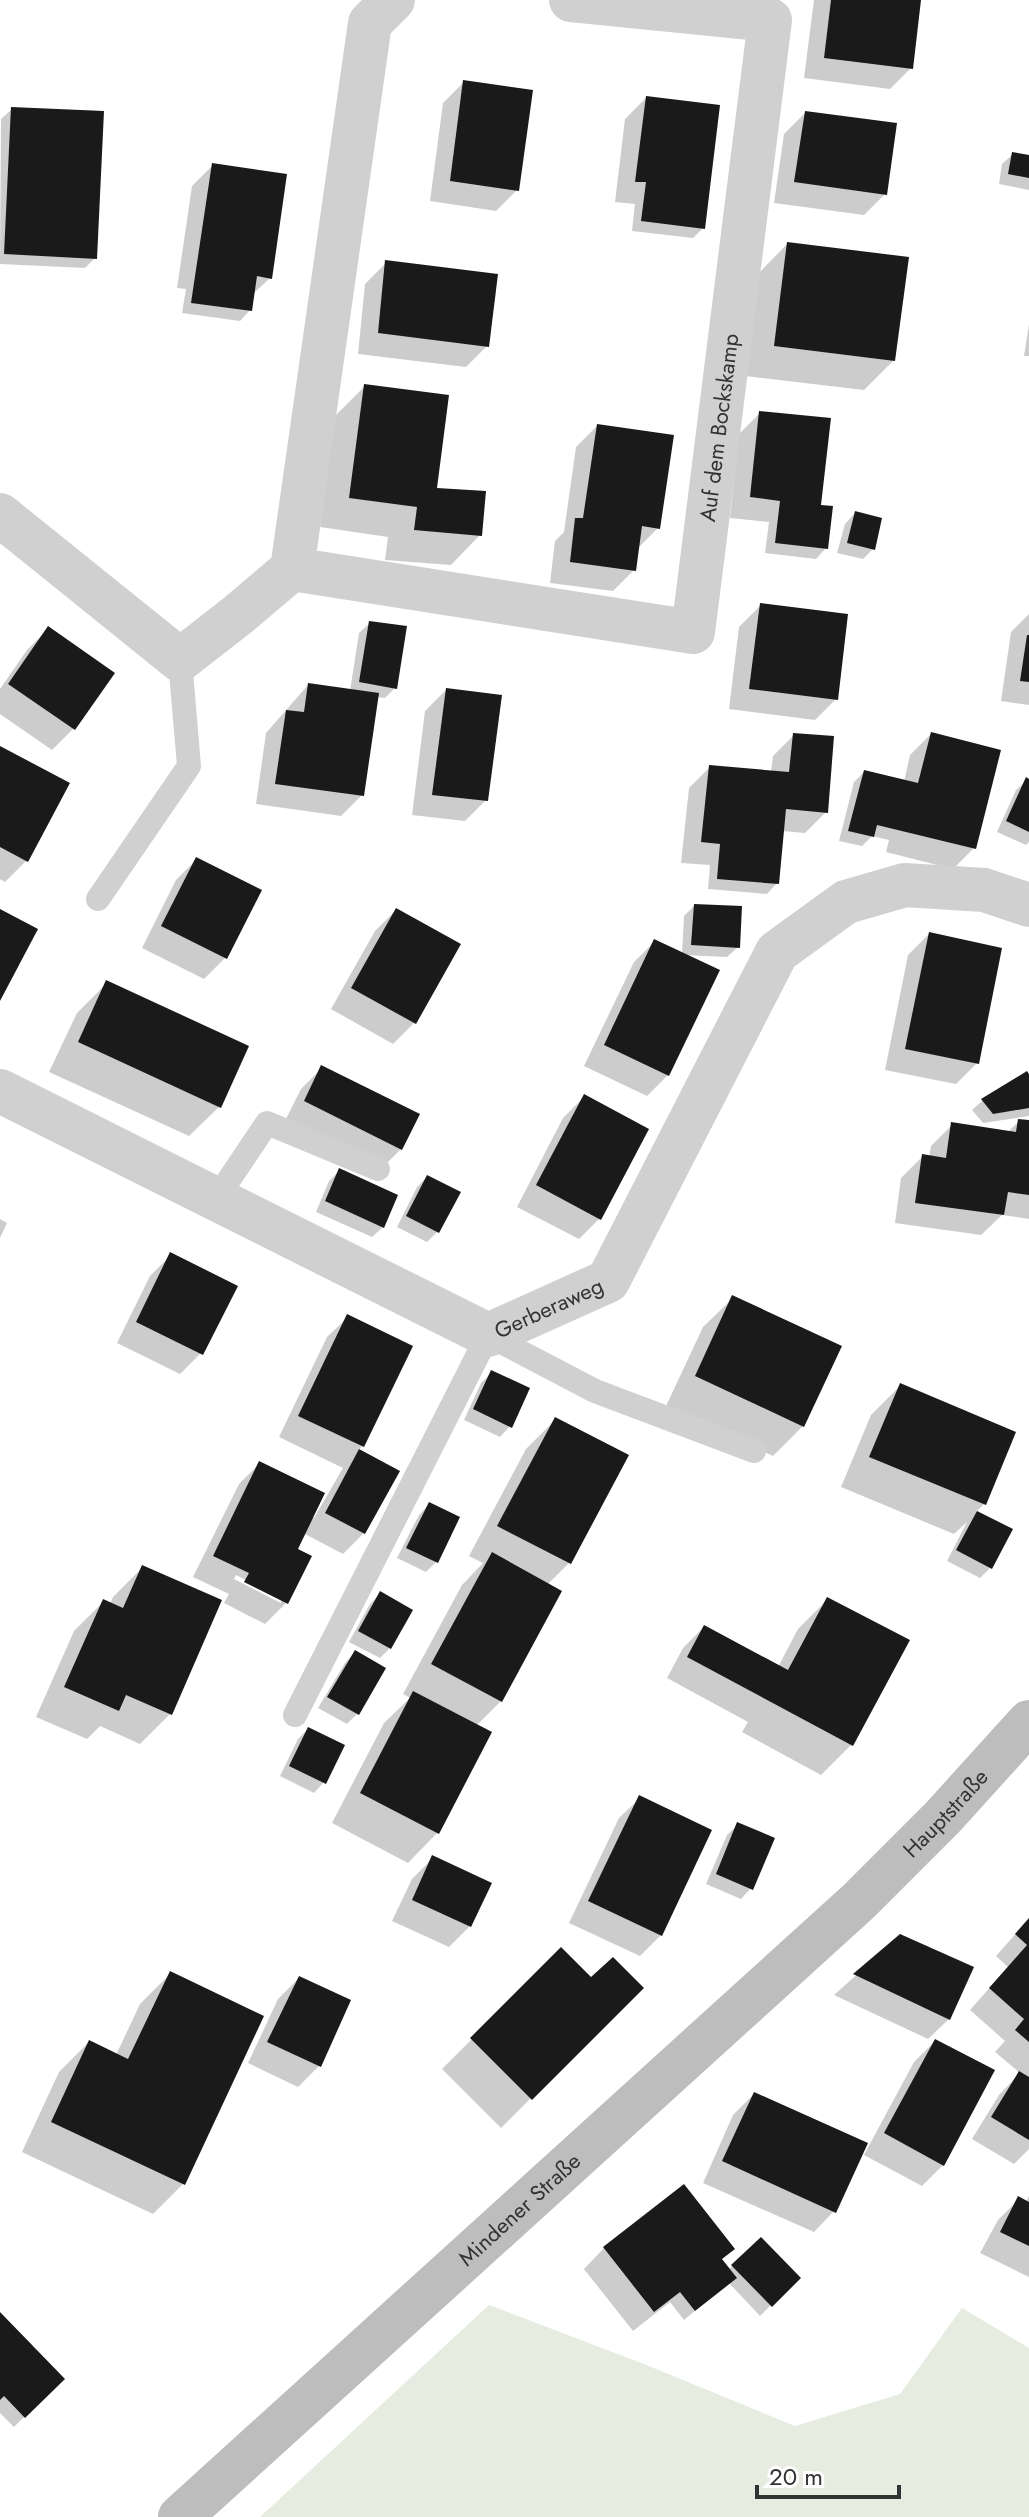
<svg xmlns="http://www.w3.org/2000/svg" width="1029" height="2517" font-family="Jost,sans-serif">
  <rect width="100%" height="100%" fill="#fff"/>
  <!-- green -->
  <path fill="#e6ecdf" d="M489,2305L644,2364L795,2426L900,2394L962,2308L1029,2348V2517H260Z"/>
  <!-- shadow -->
  <g fill="#0003" fill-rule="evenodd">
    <path d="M814,0H919L911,68L890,89L804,78Z"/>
    <path d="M464,82L517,190L496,211L430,201L443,103Z"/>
    <path d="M646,98L703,228L693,238L632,231L635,204L615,202L625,119Z"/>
    <path d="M12,109L95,258L85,268L0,264L1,119Z"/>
    <path d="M805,113L885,194L864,215L774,203L784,134Z"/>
    <path d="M1013,154L1029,157V190L999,184L1002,164Z"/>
    <path d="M213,165L270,278L252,295L250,310L240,321L182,313L186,289L177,288L192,186Z"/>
    <path d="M787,244L894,360L864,390L745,376L758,274Z"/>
    <path d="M386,263L487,346L466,367L358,354L365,284Z"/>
    <path d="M1029,324V356H1024Z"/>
    <path d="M365,386L435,489L480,535L451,565L385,560L388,537L320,527L335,416Z"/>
    <path d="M760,413L826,548L816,559L765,553L769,522L730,518L739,434Z"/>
    <path d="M597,426L658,528L636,550L634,570L613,591L550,583L555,541L564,532L576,447Z"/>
    <path d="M855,513L873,549L863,559L837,553L845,524Z"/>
    <path d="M760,606L836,699L815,720L729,709L739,627Z"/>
    <path d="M1029,614V705L1001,701L1011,632Z"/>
    <path d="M370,623L395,688L385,698L377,697L362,795L341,816L256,804L266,733L308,685L350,691L359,633Z"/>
    <path d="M48,629L112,673L73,729L52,750L0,714V689L27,650Z"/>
    <path d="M446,690L486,800L465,821L412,815L425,711Z"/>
    <path d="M931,734L974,848L953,869L886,852L889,840L872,836L862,846L839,841L854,782L864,772L904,782L910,755Z"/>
    <path d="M794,735L826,812L805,833L782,831L777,883L767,894L708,889L710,865L681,863L689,788L710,767L771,772L773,756Z"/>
    <path d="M0,748L67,784L26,861L5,882L0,879Z"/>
    <path d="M1027,780L1029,781V842L1026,845L997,832L1016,790Z"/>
    <path d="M197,859L259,891L225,958L204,979L142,948L176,880Z"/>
    <path d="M694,906L738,947L727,957L684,955L668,1075L647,1096L584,1066L634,962L655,941L682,954L684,916Z"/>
    <path d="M396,910L458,945L414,1023L393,1044L331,1009L375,931Z"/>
    <path d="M929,934L977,1063L956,1084L885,1070L908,955Z"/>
    <path d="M107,983L219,1107L189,1136L49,1072L77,1013Z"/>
    <path d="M322,1068L401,1149L380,1170L284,1123L301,1089Z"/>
    <path d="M1029,1077V1116L983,1123L972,1110L983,1100Z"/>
    <path d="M584,1097L600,1218L579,1239L517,1207L563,1118Z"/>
    <path d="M1019,1121L1029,1122V1219L1002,1215L981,1235L895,1223L901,1178L922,1157L929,1158L931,1146L952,1125L1007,1133Z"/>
    <path d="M339,1171L383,1227L372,1237L316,1212L329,1181Z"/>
    <path d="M427,1177L458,1193L437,1232L427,1242L397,1227L417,1187Z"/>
    <path d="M0,1219L7,1223L0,1238Z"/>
    <path d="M171,1255L201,1353L180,1374L117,1343L150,1276Z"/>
    <path d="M733,1298L803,1426L773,1456L666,1406L703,1327Z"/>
    <path d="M348,1317L362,1446L358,1451L397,1472L364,1533L343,1554L303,1533L295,1550L286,1603L265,1624L224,1603L229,1594L193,1577L239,1484L260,1463L314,1518L343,1468L279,1437L327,1337ZM236,1575L281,1598V1603L234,1579Z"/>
    <path d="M492,1372L510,1426L500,1437L464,1420L481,1383Z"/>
    <path d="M901,1385L1014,1433L984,1504L976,1512L1010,1530L990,1568L980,1578L947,1561L967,1522L954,1534L841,1487L871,1415Z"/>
    <path d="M556,1419L626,1456L569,1563L547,1585L501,1701L476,1726L489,1733L437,1833L408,1863L332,1823L384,1723L410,1698L403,1694L462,1585L483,1563L469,1556L526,1449Z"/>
    <path d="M429,1504L436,1562L426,1572L397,1558L419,1515Z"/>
    <path d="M143,1567L170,1714L140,1744L100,1726L87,1739L36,1717L74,1631L103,1602L110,1604L113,1597Z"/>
    <path d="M380,1594L390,1648L380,1658L349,1642L370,1604Z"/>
    <path d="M828,1599L851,1745L821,1775L742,1732L748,1722L667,1678L683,1648L704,1627L778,1667L798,1629Z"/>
    <path d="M355,1652L357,1714L347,1724L318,1708L345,1663Z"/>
    <path d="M308,1729L324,1782L314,1793L280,1776L298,1739Z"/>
    <path d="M640,1798L661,1935L640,1956L569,1923L619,1818Z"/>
    <path d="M738,1825L751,1888L741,1899L706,1884L727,1835Z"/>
    <path d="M433,1858L470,1926L449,1947L392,1921L412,1879Z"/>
    <path d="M1029,1919V2149L1014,2164L972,2139L999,2095L1020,2073L995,2052L1005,2041L970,2010L1008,1967L996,1956Z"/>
    <path d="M900,1936L949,2019L928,2039L834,1995Z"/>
    <path d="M561,1950L622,2007L501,2128L442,2069Z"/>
    <path d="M170,1974L183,2184L153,2214L22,2152L59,2072L89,2042L116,2055L140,2004Z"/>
    <path d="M299,1978L319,2066L298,2087L248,2063L278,1999Z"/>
    <path d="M935,2041L943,2165L922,2186L864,2155L914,2062Z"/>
    <path d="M754,2094L834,2211L814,2232L703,2183L733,2115Z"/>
    <path d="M1029,2196V2277L980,2253L998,2220L1019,2199L1026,2202Z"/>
    <path d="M761,2240L798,2278L760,2316L729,2283L684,2320L670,2302L633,2331L584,2269L604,2248L720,2260L728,2270Z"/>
    <path d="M0,2315L62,2379L14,2427L0,2413Z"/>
  </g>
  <!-- building -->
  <g fill="#1a1a1a">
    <path d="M831,0H921L913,69L824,58Z"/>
    <path d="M463,80L533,90L519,191L450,181Z"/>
    <path d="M646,96L720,105L705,229L641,221L646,182H635Z"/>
    <path d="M11,107L104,111L97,259L4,254Z"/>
    <path d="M805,111L897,123L887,195L794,182Z"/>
    <path d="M1012,152L1029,155V178L1008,174Z"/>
    <path d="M212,163L287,174L272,279L257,276L252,311L191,303Z"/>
    <path d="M787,242L909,257L895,361L774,346Z"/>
    <path d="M385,260L498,274L489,347L378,333Z"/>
    <path d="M364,384L449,395L437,488L486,491L482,536L414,530L417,507L349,498Z"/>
    <path d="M759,411L831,418L821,505L833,506L828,549L775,543L780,501L750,497Z"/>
    <path d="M597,424L674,435L660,529L642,526L636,571L570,562L575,518H583Z"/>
    <path d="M855,511L882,518L875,550L847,543Z"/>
    <path d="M760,603L848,614L838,700L749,689Z"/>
    <path d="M369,621L407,626L397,689L359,682Z"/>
    <path d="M48,626L115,673L75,730L8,684Z"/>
    <path d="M1027,635H1029V682L1020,681Z"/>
    <path d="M308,683L379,693L364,796L275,784L286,710L304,712Z"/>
    <path d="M446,688L502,695L488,801L432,795Z"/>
    <path d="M931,732L1001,750L976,849L877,825L874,837L848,831L864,770L918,783Z"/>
    <path d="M793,733L834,736L828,813L786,809L779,884L717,879L720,844L701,842L709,765L789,772Z"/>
    <path d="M0,746L70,783L28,862L0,847Z"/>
    <path d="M1026,777L1029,779V832L1006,821Z"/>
    <path d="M196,857L262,890L227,959L161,926Z"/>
    <path d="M694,904L742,906L740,948L691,945Z"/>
    <path d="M396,908L461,944L416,1024L351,988Z"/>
    <path d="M0,909L38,929L0,1001Z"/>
    <path d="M929,932L1002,948L979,1064L905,1049Z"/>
    <path d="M654,939L720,970L669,1076L604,1045Z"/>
    <path d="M106,980L249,1046L221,1108L78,1042Z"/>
    <path d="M321,1065L420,1114L402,1150L304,1101Z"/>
    <path d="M1027,1071L1029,1074V1108L993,1114L981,1099Z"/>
    <path d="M584,1094L649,1129L601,1220L536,1185Z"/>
    <path d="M1018,1119L1029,1120V1195L1008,1192L1004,1215L915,1203L922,1154L946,1158L951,1122L1016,1132Z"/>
    <path d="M339,1168L398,1195L384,1228L325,1201Z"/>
    <path d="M427,1175L461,1192L439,1233L406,1216Z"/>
    <path d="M170,1252L238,1286L203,1355L136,1322Z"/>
    <path d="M732,1295L842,1346L804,1427L695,1376Z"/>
    <path d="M347,1314L413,1346L364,1447L298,1416Z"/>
    <path d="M491,1370L530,1388L512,1428L473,1409Z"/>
    <path d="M900,1383L1016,1432L986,1505L869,1457Z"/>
    <path d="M555,1417L629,1455L571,1564L497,1526Z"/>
    <path d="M359,1449L400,1471L365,1534L325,1513Z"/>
    <path d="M259,1461L325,1493L298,1549L312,1556L288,1604L244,1582L249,1573L213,1556Z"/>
    <path d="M429,1502L460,1517L438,1563L406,1548Z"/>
    <path d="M977,1511L1013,1529L992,1569L956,1550Z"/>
    <path d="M492,1552L562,1591L502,1702L431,1664Z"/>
    <path d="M142,1565L222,1600L172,1715L126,1695L119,1711L64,1687L103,1599L123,1608Z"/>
    <path d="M380,1591L413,1610L391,1649L358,1631Z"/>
    <path d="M827,1597L910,1640L853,1746L687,1657L704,1625L788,1670Z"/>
    <path d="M355,1650L386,1668L359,1715L327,1697Z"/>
    <path d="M413,1691L492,1732L439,1834L360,1793Z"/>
    <path d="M308,1727L345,1745L326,1784L289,1766Z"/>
    <path d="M639,1795L712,1830L662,1936L588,1901Z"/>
    <path d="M737,1822L775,1838L753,1890L716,1874Z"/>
    <path d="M432,1855L492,1883L471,1927L412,1900Z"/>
    <path d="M1029,1918V2042L1015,2030L1024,2019L989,1988L1027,1945L1015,1934Z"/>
    <path d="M900,1934L974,1967L950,2020L853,1974Z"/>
    <path d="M561,1947L591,1977L613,1957L644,1988L532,2100L470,2038Z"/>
    <path d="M170,1971L264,2016L185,2185L51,2122L89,2040L128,2059Z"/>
    <path d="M299,1976L351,2000L321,2067L267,2042Z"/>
    <path d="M935,2039L995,2070L944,2166L884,2133Z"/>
    <path d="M1019,2071L1029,2077V2140L991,2117Z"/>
    <path d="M754,2092L868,2143L836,2213L722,2161Z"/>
    <path d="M684,2184L735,2249L722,2259L737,2278L695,2311L680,2292L654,2312L603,2247Z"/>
    <path d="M1018,2196L1029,2202V2246L1000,2232Z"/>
    <path d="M761,2237L801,2278L772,2307L731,2265Z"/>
    <path d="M0,2312L65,2379L25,2418L4,2396L0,2400Z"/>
  </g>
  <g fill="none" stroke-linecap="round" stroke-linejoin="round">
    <!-- lane -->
    <g stroke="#d0d0d0" stroke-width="24">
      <path d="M98,899L189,766L180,660"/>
      <path d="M216,1199L267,1123L378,1169"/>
      <path d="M295,1715L488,1335L595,1391L754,1451"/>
    </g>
    <!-- street -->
    <g stroke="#d0d0d0" stroke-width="44">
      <path d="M0,515L180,660L239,614L292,569L370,23L393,0"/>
      <path id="s1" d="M292,569L693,632L770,20L571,0"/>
      <path id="s2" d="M0,1091L488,1335L608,1281L777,952L846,902L905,885L984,890L1029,905"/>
    </g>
    <!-- secondary -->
    <path stroke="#bdbdbd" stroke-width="44" id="s3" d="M180,2517L859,1901L943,1817L1029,1722"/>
  </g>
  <g text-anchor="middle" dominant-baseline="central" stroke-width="8" stroke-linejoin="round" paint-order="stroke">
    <!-- street labels -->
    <g font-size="22" fill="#333" stroke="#fff">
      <text stroke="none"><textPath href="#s1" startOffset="612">Auf dem Bockskamp</textPath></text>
      <text stroke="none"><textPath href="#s2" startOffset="612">Gerberaweg</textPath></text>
      <text stroke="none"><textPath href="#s3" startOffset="1040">Hauptstraße</textPath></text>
      <text stroke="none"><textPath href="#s3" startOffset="458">Mindener Straße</textPath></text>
    </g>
  </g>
  <!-- scale -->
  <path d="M757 2485v12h142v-12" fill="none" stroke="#333333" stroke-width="4"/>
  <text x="769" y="2485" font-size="24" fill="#333333" stroke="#ffffff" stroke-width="6" paint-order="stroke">20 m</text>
</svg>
